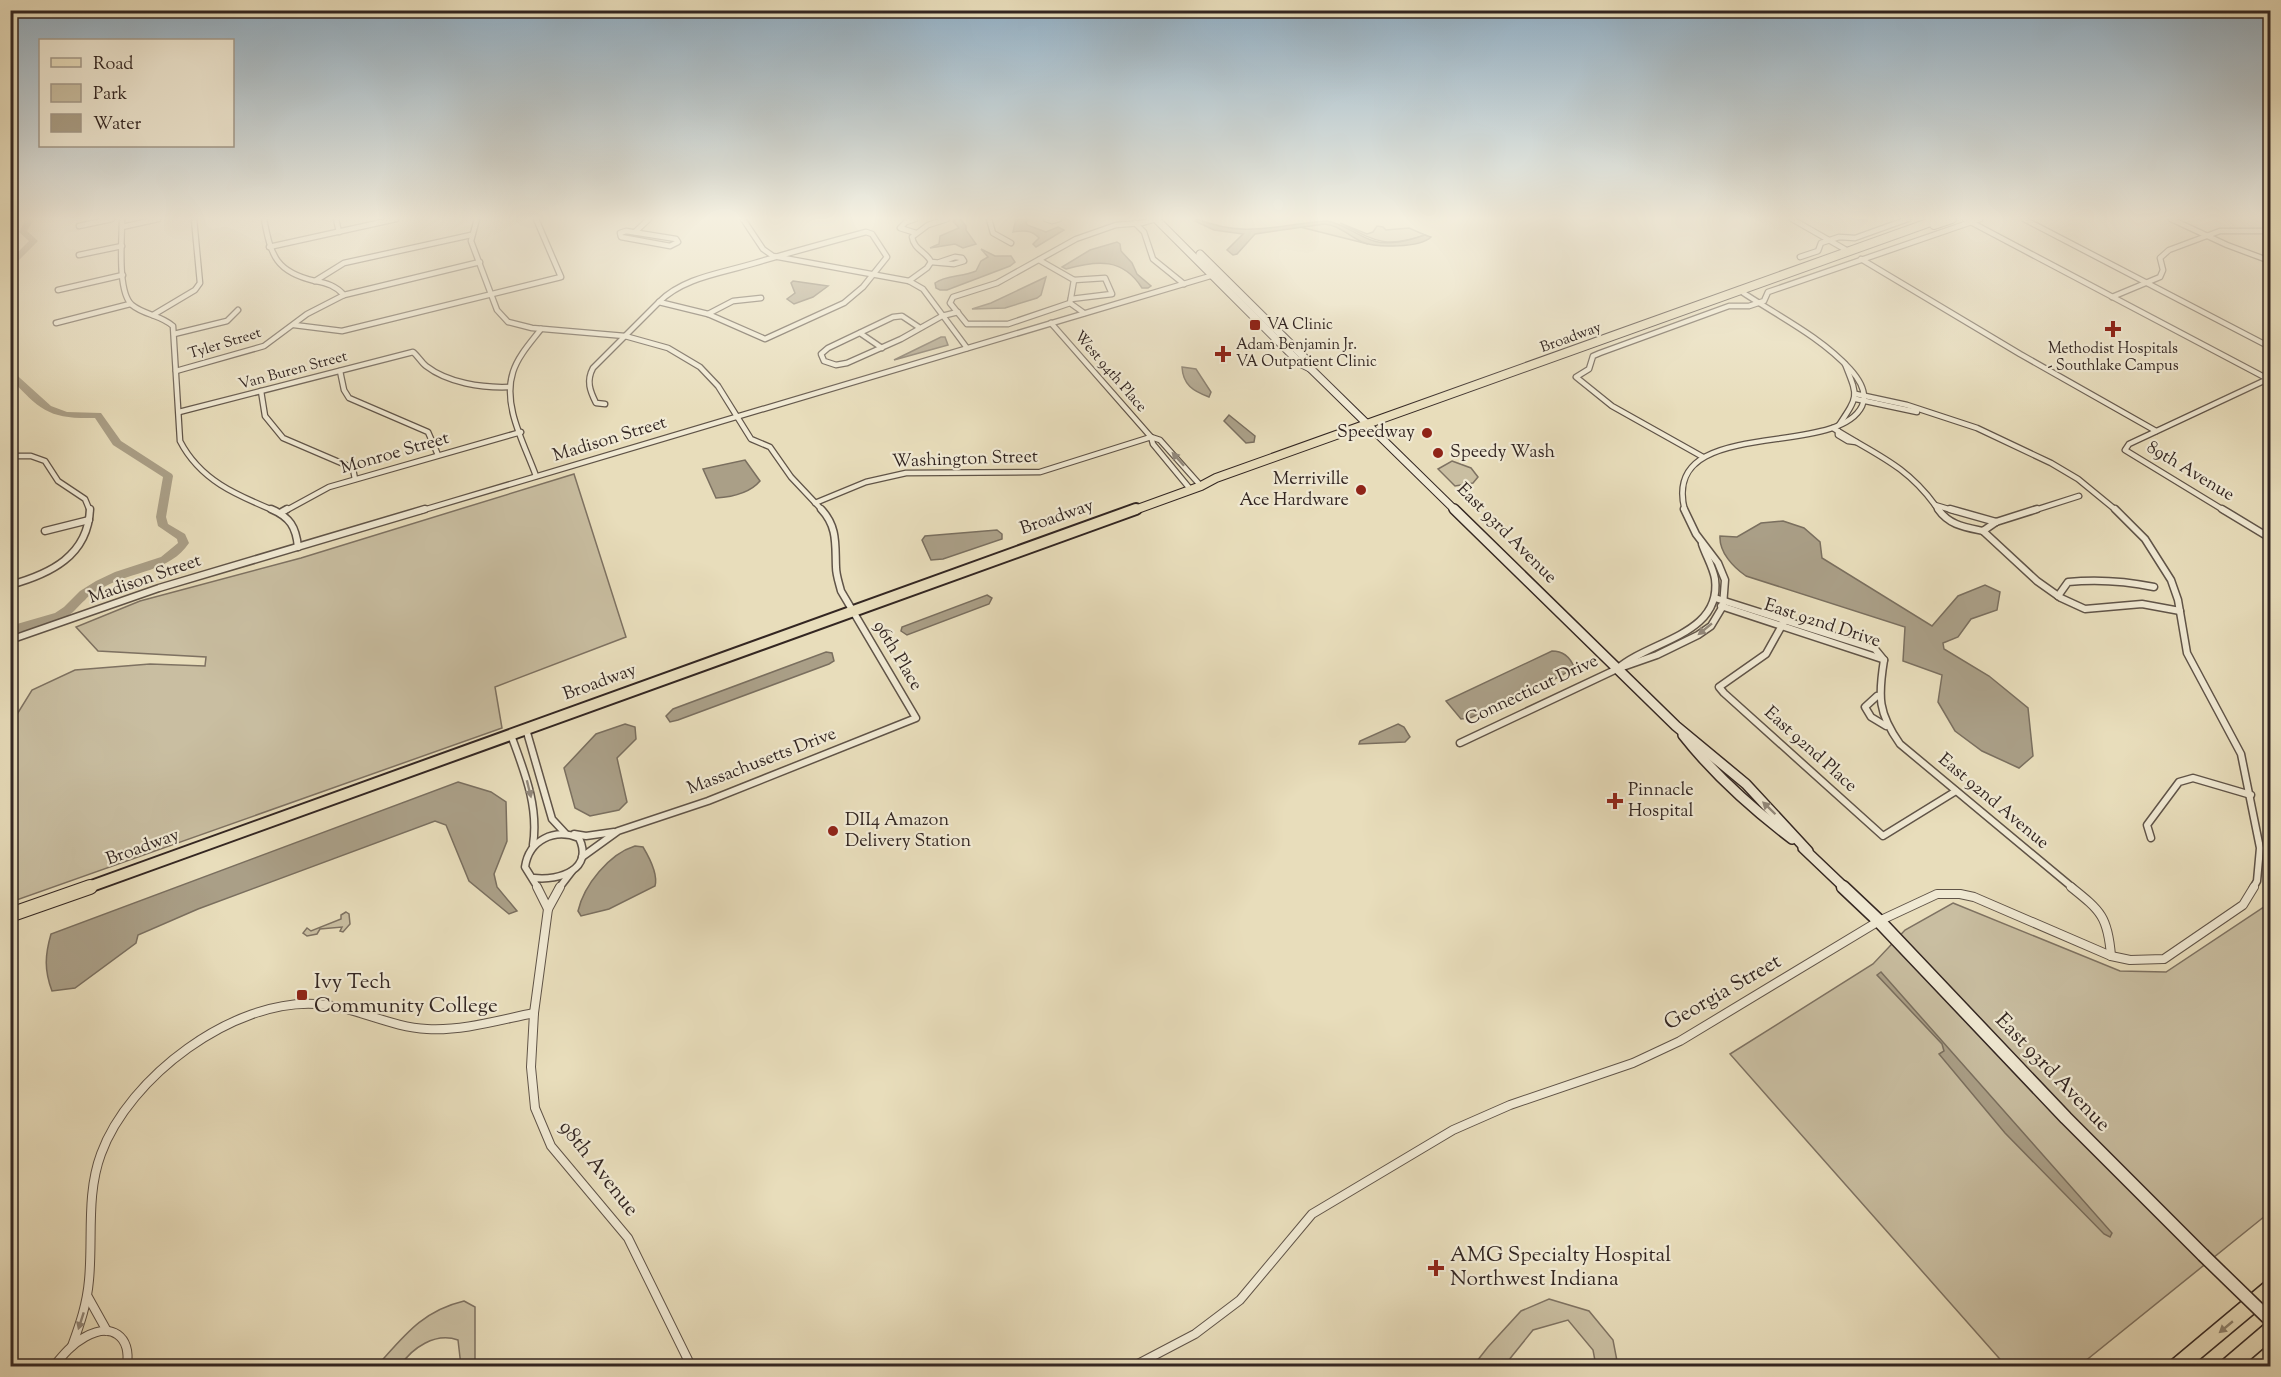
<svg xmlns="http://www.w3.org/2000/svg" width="2281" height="1377" font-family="'Sorts Mill Goudy',serif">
  <rect width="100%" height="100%" fill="#e8ddbb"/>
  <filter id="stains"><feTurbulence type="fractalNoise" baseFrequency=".00333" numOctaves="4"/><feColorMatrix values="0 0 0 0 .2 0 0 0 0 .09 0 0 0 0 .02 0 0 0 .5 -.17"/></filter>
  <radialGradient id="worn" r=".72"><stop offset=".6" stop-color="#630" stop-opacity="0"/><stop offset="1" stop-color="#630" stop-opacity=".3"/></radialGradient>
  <!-- green -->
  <g fill="#c9bea1" stroke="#7e7262" stroke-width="1.5">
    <path d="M1340,223L1367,234L1373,232L1377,226L1383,227L1386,230L1409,228L1425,235C1386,249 1375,241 1340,223Z"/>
    <path d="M1324,224L1333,225L1368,244L1300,227Z"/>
    <path d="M1452,461L1471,468L1478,477L1473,483L1455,486L1438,469Z"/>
    <path d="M574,474L626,637L495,687L502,728L11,902V724L32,690L75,670L150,664L205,666L206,657L98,651L76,627L140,601L301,558Z"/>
    <path d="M1953,903L2120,971L2166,972L2270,903V1212L2079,1366H2006L1730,1054L1873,964L1905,930Z"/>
    <path d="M346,912L349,914L350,924L343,932L340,931L342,927L320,929L317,934L307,936L303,933L307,928L311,931L341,919V915Z"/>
    <path d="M1549,1299L1589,1311L1613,1340L1618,1366H1596L1593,1350L1568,1320L1533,1330L1504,1366H1473L1488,1347L1521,1311Z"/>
    <path d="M464,1301L475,1307V1366H461L458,1340C435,1332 412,1348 400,1366H377C404,1336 422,1311 464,1301Z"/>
  </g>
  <!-- water -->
  <g fill="#aa9f87" stroke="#7a6f5f" stroke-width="1.5">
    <path d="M955,219H960L966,226V230L976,244L963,248L955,244L930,248L939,244L940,236L959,228L953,221Z"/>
    <path d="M1016,219H1029L1026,222L1027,225L1046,232L1058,227L1064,230L1036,247L1033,244L1039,238C1032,230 1023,230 1013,232Z"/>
    <path d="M1197,219C1247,239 1278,224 1327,221C1345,224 1357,236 1374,241C1390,246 1410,240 1425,235L1431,237C1420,248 1376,248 1362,242C1349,236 1339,225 1324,224L1255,234L1237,254L1233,255L1227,250L1243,234L1214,230L1195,221Z"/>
    <path d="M1117,242L1120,244L1121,251L1132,263L1137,274L1151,286L1148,288H1142C1123,258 1098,260 1066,269L1062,267L1090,250Z"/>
    <path d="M981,249L995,256H1011L1015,262L1010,266L947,290H940L936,288L935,283C946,275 963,277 976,271L981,261L988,257Z"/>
    <path d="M1046,277L1041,295L1037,298L1005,308L972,309L991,303Z"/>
    <path d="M793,281L828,286L813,297L794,304L787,299L795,293L791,283Z"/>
    <path d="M941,337H945L948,345L894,360Z"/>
    <path d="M1182,367L1196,369L1211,392L1209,397C1193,391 1183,385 1182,367Z"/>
    <path d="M1229,415L1255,436L1254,442L1246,443L1224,421Z"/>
    <path d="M745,460L760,481C750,493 731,497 716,498L703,469Z"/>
    <path d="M1783,521L1804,528L1820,542L1822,558L1932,626L1958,596L1985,585L2000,592L1997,610L1971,619L1958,637L1943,643L1944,649L1989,676L2028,708L2033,756L2019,768L1982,751L1955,731L1938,702L1942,675L1903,661L1905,627L1746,576C1733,567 1719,552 1720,536L1737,537L1761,523Z"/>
    <path d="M997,530L1002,534V539L943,559L931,560L922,540L925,536Z"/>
    <path d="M987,595L992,598L989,604L907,635L901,631L902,627Z"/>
    <path d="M1552,651C1563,651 1570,657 1574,667L1561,676L1470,718L1461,719L1446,701Z"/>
    <path d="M826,652L832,653L834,661L829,664L678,720L670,722L666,716L673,709Z"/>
    <path d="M625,724L635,727L636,739L617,758L627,802L619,810L590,816L575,808L564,768L596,734Z"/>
    <path d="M1398,724L1404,727L1410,737L1405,742L1359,744L1360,741Z"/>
    <path d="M458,782L491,792L506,802L507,841L494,874L497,887L517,911L509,914L469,881L446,825L435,821L198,909L138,935L136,943L75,988L52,991C44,970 45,955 51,934Z"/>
    <path d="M635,846L643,847C649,857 658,875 655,886L609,909L581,916L578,911C584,885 609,854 635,846Z"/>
    <path d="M1881,972L2112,1233L2110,1237L2104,1234L2005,1133L1939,1054L1944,1051L1942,1044L1877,975Z"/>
  </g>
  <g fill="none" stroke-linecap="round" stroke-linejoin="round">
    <!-- river -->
    <g fill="#aa9f87" fill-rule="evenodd">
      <path d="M26,219H34L27,231L38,241L10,269L11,259L29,241L19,232Z"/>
      <path d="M10,369L51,406L67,412L101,413L121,441L172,474L173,476L166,517L168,524L185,534L189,543C170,572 132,571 104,587C98,590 90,594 85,600C78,606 73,614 64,618C48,626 28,630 10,634V626L55,613L64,607L80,591L96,581L115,572L161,557L178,543L177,539L158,526L156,517L163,477L113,445L95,418C49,419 41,411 10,378Z"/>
    </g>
    <!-- street-far2 casing -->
    <g stroke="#605448" stroke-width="7">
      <g id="street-far2">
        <path d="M122,219C122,239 117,292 132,305C144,315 161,315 173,326L180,441C200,480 236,495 275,511"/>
        <path d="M264,219C271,256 276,272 315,281C327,283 336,286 344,295"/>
        <path d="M336,219L339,232"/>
        <path d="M477,219L471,241L497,310L508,322L532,328L625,336L668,348L700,367L718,386L751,439L770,447L791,477L823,511"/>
        <path d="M743,219L763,249L773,256L909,281L923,289L967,348"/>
        <path d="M915,219L906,222L900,228L916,233"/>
        <path d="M989,219L993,233L1011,243"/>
        <path d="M1046,219L1052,221L1059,219"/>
        <path d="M1792,219L1848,251"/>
        <path d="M1965,219L2268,379"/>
        <path d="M2024,219L2270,347"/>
        <path d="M2171,219L2227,245L2270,261"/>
        <path d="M1135,223L1144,232L1153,259L1184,284"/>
        <path d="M79,226L112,219"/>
        <path d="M122,227L158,219"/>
        <path d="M626,231L676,239L678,242L670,246L621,237L620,233Z"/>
        <path d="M635,232L649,219"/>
        <path d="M866,232L872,234L887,257L863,287L844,303L765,339L708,314L659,302C684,277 723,273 755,263C792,252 829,242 866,232Z"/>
        <path d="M269,247L396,219"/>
        <path d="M79,255L122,246"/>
        <path d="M1800,257L1818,251L1821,243L1839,237L1855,238L1908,219"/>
        <path d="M1861,259L2020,354L2156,431"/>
        <path d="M1039,260L1074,280L1070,303L1084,313"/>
        <path d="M931,262C927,252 914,250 912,237L928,225L947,219"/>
        <path d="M931,262L954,264L964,261L962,258L955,257L940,262"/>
        <path d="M315,281L344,263L471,235"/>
        <path d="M909,281L927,268L931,262"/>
        <path d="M58,290L123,275"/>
        <path d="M2112,297L2160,277L2163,270L2160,258L2169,250L2220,231H2270"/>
        <path d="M1071,299L1112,294L1105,278L1074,280"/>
        <path d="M1070,303L1008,324H967L950,303L953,297L997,283L1076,239L1116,225L1142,223L1156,219"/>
        <path d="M708,314L733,301L761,298"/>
        <path d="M153,315L195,290L200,283L194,219"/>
        <path d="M56,323L130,304"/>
        <path d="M1051,323L1151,437L1153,444L1191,490"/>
        <path d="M294,325L342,331L561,277L536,219"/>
        <path d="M920,328L902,316L893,317L828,348L821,354L824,361L836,365L847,363L901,339L942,316L958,312"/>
        <path d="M860,333L882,348"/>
        <path d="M174,334L227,321L238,310"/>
        <path d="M176,371L264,346L307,314L344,295L480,262"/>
        <path d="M340,371L344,390L349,398L428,432L438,455"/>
        <path d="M261,391L265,416L283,438L346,465L353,469L355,479"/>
        <path d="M1856,394L1907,405L1977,428L2051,463L2078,479L2117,511"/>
        <path d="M1856,399L1917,412"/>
        <path d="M605,404L596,403C590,391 586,381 593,368L659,302"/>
        <path d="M179,412L413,352C418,356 421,362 426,366C448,383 482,388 509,387"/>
        <path d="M1839,425C1859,395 1858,397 1845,364"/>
        <path d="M1833,428C1874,454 1905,464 1935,505"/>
        <path d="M1838,431V435L1848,441L1856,442"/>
        <path d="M1151,437L1160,440L1201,486"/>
        <path d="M10,456H31L45,461L58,481L85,499L90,511"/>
        <path d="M1703,457L1612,406L1576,377L1589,369L1593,356L1600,353L1729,306H1749L1764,301L1768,292L1980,219"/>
        <path d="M536,476C525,445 502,406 513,372C518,356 531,342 541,329"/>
        <path d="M815,503L866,482L906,473L1040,472L1151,437"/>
        <path d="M285,511L329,487L521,432"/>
        <path d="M420,511L1217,274"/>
        <path d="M1685,511C1659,414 1836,460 1862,406C1868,393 1859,379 1850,369C1820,336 1776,315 1739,290"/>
        <path d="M1939,511L1935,505L1955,511"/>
        <path d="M2032,511L2079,496"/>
        <path d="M2225,511L2125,450L2129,444L2270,378"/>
      </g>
    </g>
    <!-- street-far1 casing -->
    <g stroke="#605448" stroke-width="9">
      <g id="street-far1">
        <path d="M271,509C290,517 296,527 298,547"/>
        <path d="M1938,509C1949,525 1964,527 1983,531L1996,522"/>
        <path d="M1950,509L1996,522"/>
        <path d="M2115,509L2145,539L2171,580L2178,600L2187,653L2241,754L2260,848L2257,881L2253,888"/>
        <path d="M2222,509L2270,538"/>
        <path d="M280,513L287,509"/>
        <path d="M1996,522L2037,509"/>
        <path d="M45,531L89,520"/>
        <path d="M1983,531L2037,581L2061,598L2085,609L2142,604L2180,611"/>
        <path d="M10,585C50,574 88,556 90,509"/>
        <path d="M2058,596L2068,582C2097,579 2125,581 2154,587"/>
        <path d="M1715,598L1875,649L1884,660"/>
        <path d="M1721,606L1882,659"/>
        <path d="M1785,620L1766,654L1719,687L1724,693L1883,836L1956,791"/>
        <path d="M10,640L159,588L425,509"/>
        <path d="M1884,660C1878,697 1878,713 1900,744L2073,888"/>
        <path d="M1617,669C1650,640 1722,635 1715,579C1713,567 1706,556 1702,544"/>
        <path d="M1877,696L1865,707L1871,717L1886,726"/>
        <path d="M526,729L552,819L565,833"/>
        <path d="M511,735C524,771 539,806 533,845"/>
        <path d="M1460,743L1617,669L1657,655L1698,635L1711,626L1723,606L1725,580L1718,563L1696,534L1684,509"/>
        <path d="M574,834L586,836L614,832"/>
        <path d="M2151,838L2147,825L2179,782L2193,778L2251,795"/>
        <path d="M582,857L618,831L708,801L916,718L841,591C839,583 836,575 836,567C835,545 838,527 821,509"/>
        <path d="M534,878C560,881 594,869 579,838C554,828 529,840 525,867L538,888"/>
        <path d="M559,888L572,871"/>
      </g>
    </g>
    <!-- street casing -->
    <g stroke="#605448" stroke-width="10">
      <g id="street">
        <path d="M537,887L548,909"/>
        <path d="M560,887L548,909L534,1013L531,1067L535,1108L551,1146L628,1238L691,1366"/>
        <path d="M2071,887C2101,911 2108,917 2111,956"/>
        <path d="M88,1297L107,1331"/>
        <path d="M72,1346C80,1324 87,1304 89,1280C93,1239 86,1194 101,1154C129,1077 233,999 316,1004C354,1006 389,1027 427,1029C463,1031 499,1020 534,1013"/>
        <path d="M54,1366C63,1355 72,1344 85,1337C112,1322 131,1336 127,1366"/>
        <path d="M1134,1366L1195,1334L1240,1300L1312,1214L1453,1130L1510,1105L1633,1063L1680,1041L1879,921L1937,894H1960L1974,897L2111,956L2130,960L2164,959L2243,905L2254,887"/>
      </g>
    </g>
    <!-- secondary-far2 casing -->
    <g stroke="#332622" stroke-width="9">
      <g id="secondary-far2">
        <path d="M1156,219L1300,363L1310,368L1456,511"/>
        <path d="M1200,254L1308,361L1310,368"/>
      </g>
    </g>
    <!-- secondary-far1 casing -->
    <g stroke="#332622" stroke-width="12">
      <g id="secondary-far1">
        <path d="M1454,509L1676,726L1746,784L1808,851"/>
        <path d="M1683,735C1712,772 1754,810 1792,839"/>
        <path d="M1803,848L1845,888"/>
      </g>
    </g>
    <!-- secondary casing -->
    <g stroke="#332622" stroke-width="15">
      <path id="secondary" d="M1843,887L1879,921L2066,1118L2203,1255"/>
    </g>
    <!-- primary-far2 casing -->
    <g stroke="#332622" stroke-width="10">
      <g id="primary-far2">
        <path d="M1934,225L1952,219"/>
        <path d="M1132,511L1201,486L1216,478L1939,219"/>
      </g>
    </g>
    <!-- primary-far1 casing -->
    <g stroke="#332622" stroke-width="14">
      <path id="primary-far1" d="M86,888L1136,509"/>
    </g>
    <!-- primary casing -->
    <g stroke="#332622" stroke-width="16">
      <path id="primary" d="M10,915L90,887"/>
    </g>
    <!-- highway casing -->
    <g stroke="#332622" stroke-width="3">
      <g id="highway">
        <path d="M2270,1281V1300L2191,1366H2169L2172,1360L2264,1283Z"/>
        <path d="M2270,1322V1342L2242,1366H2220L2223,1360L2264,1325Z"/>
      </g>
    </g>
    <!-- street-far2 -->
    <use href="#street-far2" stroke="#f0e9d3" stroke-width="4.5"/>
    <!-- street-far1 -->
    <use href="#street-far1" stroke="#f0e9d3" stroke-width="6"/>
    <!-- street -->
    <use href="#street" stroke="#f0e9d3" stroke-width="8"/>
    <!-- secondary-far2 -->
    <use href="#secondary-far2" stroke="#f0e9d3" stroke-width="7"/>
    <!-- secondary-far1 -->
    <use href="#secondary-far1" stroke="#f0e9d3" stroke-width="9"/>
    <!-- secondary -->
    <use href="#secondary" stroke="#f0e9d3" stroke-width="12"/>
    <!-- primary-far2 -->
    <use href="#primary-far2" stroke="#e8ddbb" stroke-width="8"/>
    <!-- primary-far1 -->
    <use href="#primary-far1" stroke="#e8ddbb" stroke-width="10"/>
    <!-- primary -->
    <use href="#primary" stroke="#e8ddbb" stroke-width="14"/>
    <!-- highway -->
    <use href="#highway" fill="#e8ddbb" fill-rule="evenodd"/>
    <!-- secondary-bridge casing -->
    <g stroke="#332622" stroke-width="15" stroke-linecap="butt">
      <path id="secondary-bridge" d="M2203,1255L2270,1320"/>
    </g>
    <!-- secondary-bridge -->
    <use href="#secondary-bridge" stroke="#f0e9d3" stroke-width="12"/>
  </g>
  <!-- one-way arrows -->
  <defs><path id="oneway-solid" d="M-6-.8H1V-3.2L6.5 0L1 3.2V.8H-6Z" transform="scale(1.5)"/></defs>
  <g fill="#92887a">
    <use href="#oneway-solid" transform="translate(1178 459) rotate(-132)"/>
    <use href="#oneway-solid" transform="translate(1705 629) rotate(141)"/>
    <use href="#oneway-solid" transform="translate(529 789) rotate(76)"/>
    <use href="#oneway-solid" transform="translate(1769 808) rotate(-136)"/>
    <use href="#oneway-solid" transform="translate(81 1321) rotate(108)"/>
  </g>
  <use fill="#8e826e" href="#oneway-solid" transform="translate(2226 1327) rotate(140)"/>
  <!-- sky -->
  <linearGradient id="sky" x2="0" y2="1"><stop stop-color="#8facc1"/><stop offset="0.53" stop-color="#f5f0e0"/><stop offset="1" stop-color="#f5f0e0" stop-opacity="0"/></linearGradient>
  <rect width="2281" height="412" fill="url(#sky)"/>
  <!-- markers -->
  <g fill="#8f2418" stroke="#f0e9d3" stroke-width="2">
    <rect x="1249" y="319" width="12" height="12" rx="3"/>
    <path d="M2110 320h6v6h6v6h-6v6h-6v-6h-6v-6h6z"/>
    <path d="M1220 345h6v6h6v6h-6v6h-6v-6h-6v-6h6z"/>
    <circle cx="1427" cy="433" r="6"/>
    <circle cx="1438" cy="453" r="6"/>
    <circle cx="1361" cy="490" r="6"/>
    <path d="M1612 792h6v6h6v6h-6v6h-6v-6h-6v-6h6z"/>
    <circle cx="833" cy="831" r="6"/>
    <rect x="296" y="989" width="12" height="12" rx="3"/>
    <path d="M1433 1259h6v6h6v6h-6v6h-6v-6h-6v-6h6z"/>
  </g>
  <g text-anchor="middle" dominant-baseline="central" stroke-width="4.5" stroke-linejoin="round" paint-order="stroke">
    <!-- far-poi labels -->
    <g font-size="15" fill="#332622" stroke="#f0e9d3" text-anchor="start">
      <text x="1267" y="325">VA Clinic</text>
      <text x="1236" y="345">Adam Benjamin Jr.<tspan x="1236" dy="17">VA Outpatient Clinic</tspan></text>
      <text x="2113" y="349" text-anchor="middle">Methodist Hospitals<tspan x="2113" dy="17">- Southlake Campus</tspan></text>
    </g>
    <!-- far-street labels -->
    <g font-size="15" fill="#332622" stroke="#f0e9d3">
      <text transform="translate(1571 338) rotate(-20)">Broadway</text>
      <text transform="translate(225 344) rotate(-17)">Tyler Street</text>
      <text transform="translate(293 371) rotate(-15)">Van Buren Street</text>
      <text transform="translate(1110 372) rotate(49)">West 94th Place</text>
    </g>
    <!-- poi labels -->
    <g font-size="18" fill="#332622" stroke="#f0e9d3" text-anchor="start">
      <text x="1415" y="433" text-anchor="end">Speedway</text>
      <text x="1450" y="453">Speedy Wash</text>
      <text x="1349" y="480" text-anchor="end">Merriville<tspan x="1349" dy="21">Ace Hardware</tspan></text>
      <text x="1628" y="791">Pinnacle<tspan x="1628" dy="21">Hospital</tspan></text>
      <text x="845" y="821">DII4 Amazon<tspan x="845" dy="21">Delivery Station</tspan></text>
    </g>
    <!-- street labels -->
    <g font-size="18" fill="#332622" stroke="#f0e9d3">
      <text transform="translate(610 440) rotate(-17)">Madison Street</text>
      <text transform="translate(395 454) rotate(-16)">Monroe Street</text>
      <text transform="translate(965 460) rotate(-2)">Washington Street</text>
      <text transform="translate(2190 472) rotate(31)">89th Avenue</text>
      <text transform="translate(1057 518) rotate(-19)">Broadway</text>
      <text transform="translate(1506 534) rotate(45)">East 93rd Avenue</text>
      <text transform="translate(145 580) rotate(-19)">Madison Street</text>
      <text transform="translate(1822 624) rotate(18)">East 92nd Drive</text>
      <text transform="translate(897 656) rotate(59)">96th Place</text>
      <text transform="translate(600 683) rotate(-20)">Broadway</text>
      <text transform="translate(1532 691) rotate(-25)">Connecticut Drive</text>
      <text transform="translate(1810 750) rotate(42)">East 92nd Place</text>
      <text transform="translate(762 762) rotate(-21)">Massachusetts Drive</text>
      <text transform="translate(1993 802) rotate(40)">East 92nd Avenue</text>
      <text transform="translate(143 848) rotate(-20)">Broadway</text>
    </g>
    <!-- near-poi labels -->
    <g font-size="21" fill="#332622" stroke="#f0e9d3" text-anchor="start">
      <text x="314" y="983">Ivy Tech<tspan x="314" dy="24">Community College</tspan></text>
      <text x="1450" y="1256">AMG Specialty Hospital<tspan x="1450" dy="24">Northwest Indiana</tspan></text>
    </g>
    <!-- near-street labels -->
    <g font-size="21" fill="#332622" stroke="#f0e9d3">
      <text transform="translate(1723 993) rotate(-30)">Georgia Street</text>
      <text transform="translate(2052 1073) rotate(46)">East 93rd Avenue</text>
      <text transform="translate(598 1169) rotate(52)">98th Avenue</text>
    </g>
  </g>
  <!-- margin -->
  <rect width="2281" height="1377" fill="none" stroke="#e8ddbb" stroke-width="36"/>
  <rect x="12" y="12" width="2257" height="1353" fill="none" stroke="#332622" stroke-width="3"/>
  <rect x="18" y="18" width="2245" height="1341" fill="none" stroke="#332622" stroke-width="1.5"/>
  <!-- legend -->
  <rect x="39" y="39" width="195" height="108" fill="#f0e9d3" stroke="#a49b8c" stroke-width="1.5"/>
  <rect x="51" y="58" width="30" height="9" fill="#e8ddbb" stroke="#a49b8c" stroke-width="1.5"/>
  <text x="93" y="69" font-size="18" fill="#332622">Road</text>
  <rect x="51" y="84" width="30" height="18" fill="#c9bea1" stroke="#a49b8c" stroke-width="1.5"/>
  <text x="93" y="99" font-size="18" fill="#332622">Park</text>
  <rect x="51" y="114" width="30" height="18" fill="#aa9f87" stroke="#a49b8c" stroke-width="1.5"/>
  <text x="93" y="129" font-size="18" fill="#332622">Water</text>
  <rect width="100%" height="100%" filter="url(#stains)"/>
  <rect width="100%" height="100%" fill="url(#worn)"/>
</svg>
